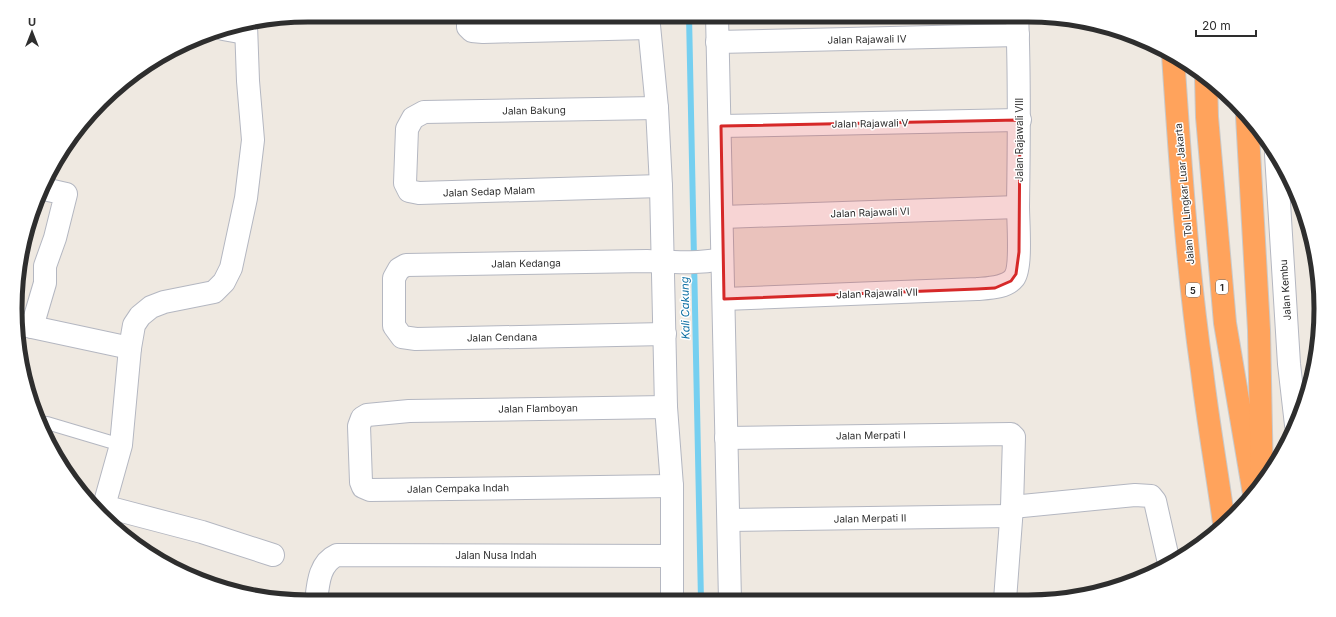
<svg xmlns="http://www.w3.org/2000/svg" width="1336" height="617" font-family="Inter,sans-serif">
  <rect width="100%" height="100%" fill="#efe9e1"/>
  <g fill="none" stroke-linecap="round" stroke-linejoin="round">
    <!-- stream -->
    <path stroke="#75cff0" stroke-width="6" d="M689,15L701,601"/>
    <!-- service casing -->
    <g stroke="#b4b7c1" stroke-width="14">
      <path id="service" d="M47,423L121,445"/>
    </g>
    <!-- minor casing -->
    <g stroke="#b4b7c1" stroke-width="24">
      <g id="minor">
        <path d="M468,15V27L472,31L483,32L648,28"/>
        <path d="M648,15L657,108L661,186L666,407L672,486V601"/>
        <path d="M717,15L730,601"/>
        <path d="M223,29L245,33"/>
        <path d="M717,42L1018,35"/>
        <path d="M657,108L424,112L413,118L407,129L405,183L409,191L419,193L661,186"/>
        <path d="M721,126L1020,120"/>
        <path d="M1276,154L1289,364L1296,425"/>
        <path d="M723,217L1018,207"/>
        <path d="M724,299L977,289C989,288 1006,288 1014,278C1022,268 1018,221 1018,206C1019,142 1020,79 1017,15"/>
        <path d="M18,324L130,348"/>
        <path d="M32,327L45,283V266L55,238L66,194L44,189"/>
        <path d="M665,334L416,339L402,337L394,326V278L399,269L406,265L647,261C673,262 697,264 722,259"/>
        <path d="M666,407L409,411L367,415L362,418L359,426L361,482L363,487L370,490L672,486"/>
        <path d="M726,438L1011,434L1014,437L1012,507L1005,600"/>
        <path d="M103,506L202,532L273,555"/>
        <path d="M1012,507L1135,495L1151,496L1155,501L1169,563"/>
        <path d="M102,513L121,445L130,348L134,325L140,316L151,307L164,302L214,292L224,282L231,268L246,198L253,140L248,81L246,25"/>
        <path d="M729,520L1011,516"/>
        <path d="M316,602C318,584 319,563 337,555L672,556"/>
      </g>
    </g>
    <!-- motorway casing -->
    <g stroke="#c9c9c9" stroke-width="24">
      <g id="motorway">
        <path d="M1173,55C1180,160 1187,266 1202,371C1208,422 1217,472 1224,523"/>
        <path d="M1206,77L1207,117L1225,323L1254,494"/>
        <path d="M1247,116L1259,330L1262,480"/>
      </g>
    </g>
    <!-- service -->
    <use href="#service" stroke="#fff" stroke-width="12"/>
    <!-- minor -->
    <use href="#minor" stroke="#fff" stroke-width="22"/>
    <!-- motorway -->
    <use href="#motorway" stroke="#ffa35c" stroke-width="22"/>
  </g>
  <!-- marked area -->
  <path fill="#d62828" fill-opacity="0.2" stroke="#d62828" stroke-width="3" stroke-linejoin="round" d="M1020,120L1019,252L1016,274L1011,281L995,288L977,289L724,299L721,126Z"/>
  <g text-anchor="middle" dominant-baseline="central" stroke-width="3" stroke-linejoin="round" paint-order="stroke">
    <!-- shield labels -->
    <g fill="#fff" stroke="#6d6d6d" stroke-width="1">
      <rect x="1216" y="280" width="12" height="14" rx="3"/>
      <rect x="1186" y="283" width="14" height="14" rx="3"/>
    </g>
    <g font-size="9" font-weight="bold" fill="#2e2e2e">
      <text x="1222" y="287">1</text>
      <text x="1193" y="290">5</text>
    </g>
    <!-- street labels -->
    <g font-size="10" fill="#2e2e2e" stroke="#fff">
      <text transform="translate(867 39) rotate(-1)">Jalan Rajawali IV</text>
      <text transform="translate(534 110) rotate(-1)">Jalan Bakung</text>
      <text transform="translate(870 123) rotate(-1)">Jalan Rajawali V</text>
      <text transform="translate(1019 140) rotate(-90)">Jalan Rajawali VIII</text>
      <text transform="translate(489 191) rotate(-2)">Jalan Sedap Malam</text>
      <text transform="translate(1184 194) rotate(-95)">Jalan Tol Lingkar Luar Jakarta</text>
      <text transform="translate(870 212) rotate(-2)">Jalan Rajawali VI</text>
      <text transform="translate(526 263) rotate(-1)">Jalan Kedanga</text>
      <text transform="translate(1285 290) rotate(-94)">Jalan Kembu</text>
      <text transform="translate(877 293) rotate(-2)">Jalan Rajawali VII</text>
      <text transform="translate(502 337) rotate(-1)">Jalan Cendana</text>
      <text transform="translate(538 408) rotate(-1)">Jalan Flamboyan</text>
      <text transform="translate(871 435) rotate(-1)">Jalan Merpati I</text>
      <text transform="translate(458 488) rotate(-1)">Jalan Cempaka Indah</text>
      <text transform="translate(870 518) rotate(-1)">Jalan Merpati II</text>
      <text x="496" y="555">Jalan Nusa Indah</text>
    </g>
    <!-- water labels -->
    <g font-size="11" font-style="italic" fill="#0d6fa3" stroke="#fff">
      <text transform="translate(685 308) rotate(-91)">Kali Cakung</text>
    </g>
  </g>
  <!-- crop -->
  <path d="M0 0H1336V617H0ZM308 22H1028A286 286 0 0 1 1314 308V309A286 286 0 0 1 1028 595H308A286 286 0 0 1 22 309V308A286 286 0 0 1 308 22Z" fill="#fff" fill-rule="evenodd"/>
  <path fill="none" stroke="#2e2e2e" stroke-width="5" d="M308 22H1028A286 286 0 0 1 1314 308V309A286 286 0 0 1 1028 595H308A286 286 0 0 1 22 309V308A286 286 0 0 1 308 22Z"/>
  <!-- north arrow -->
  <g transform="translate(32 32)" stroke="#ffffff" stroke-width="3" paint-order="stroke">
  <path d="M0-3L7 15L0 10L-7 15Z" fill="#2e2e2e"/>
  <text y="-6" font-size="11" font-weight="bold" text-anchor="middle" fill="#2e2e2e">U</text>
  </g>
  <!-- scale -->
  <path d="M1196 30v6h60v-6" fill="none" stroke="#2e2e2e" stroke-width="2"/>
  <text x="1202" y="30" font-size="12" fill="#2e2e2e" stroke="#ffffff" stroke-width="3" paint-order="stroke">20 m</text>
</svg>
